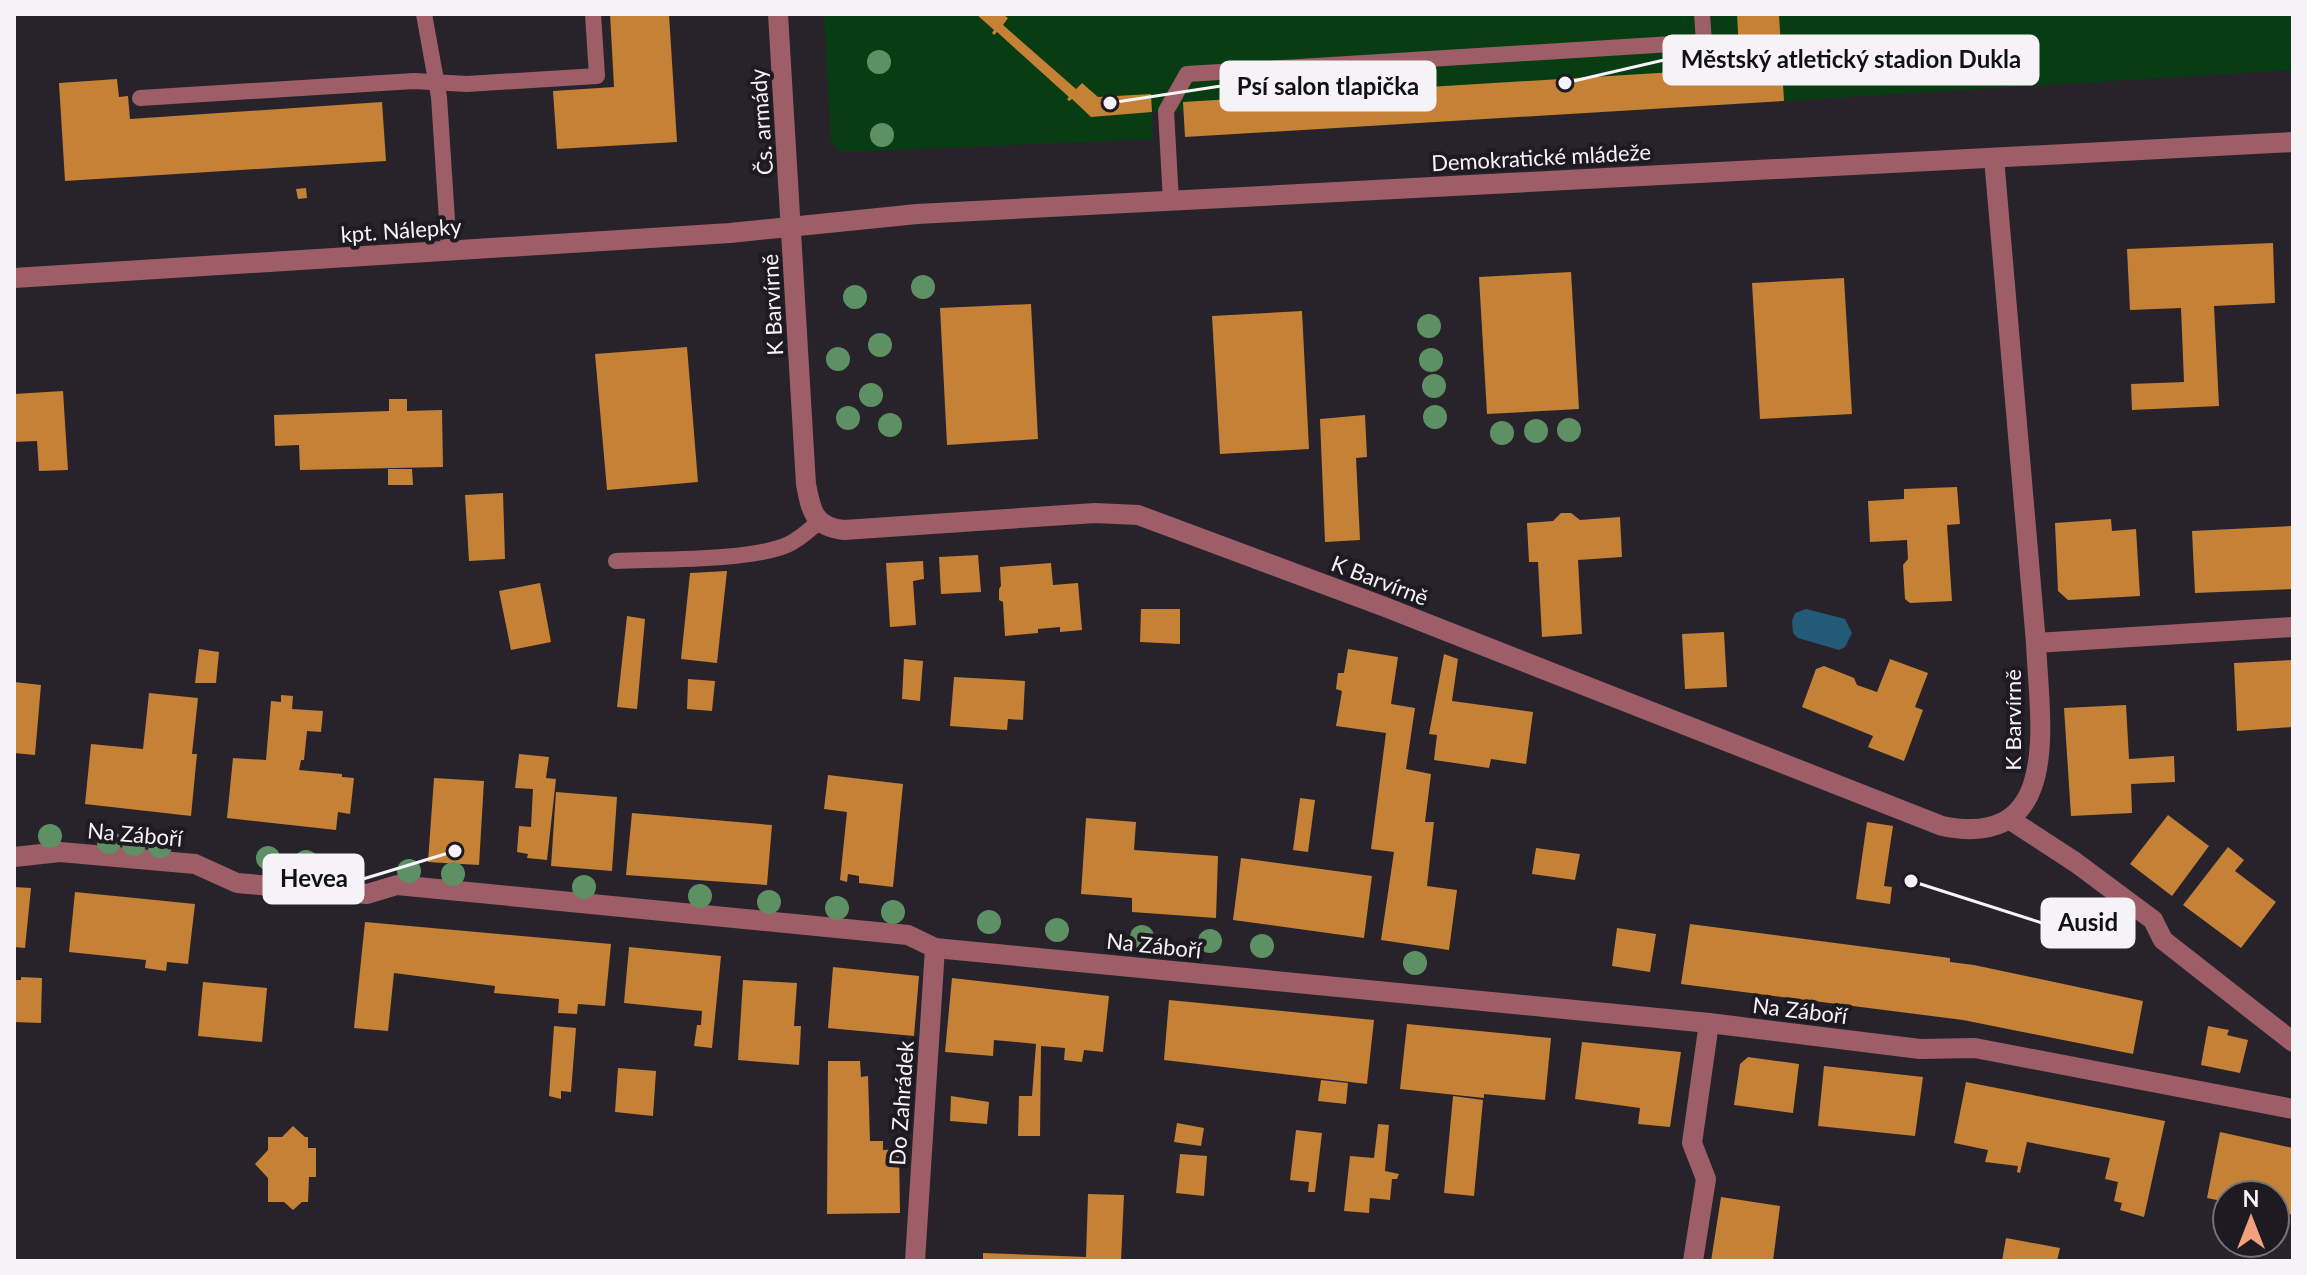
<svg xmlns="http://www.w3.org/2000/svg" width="2307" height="1275" font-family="Lato,sans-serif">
  <rect width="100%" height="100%" fill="#28232b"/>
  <!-- green -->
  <path fill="#083d13" d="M824,14H2293V70L1185,137L1183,111L1152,112L1153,139L841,152L831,142Z"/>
  <!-- water -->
  <path fill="#235a77" d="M1806,609L1845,619L1852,633L1845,647L1839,650L1798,638L1793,633L1792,621L1795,613Z"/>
  <!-- building -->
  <g fill="#c58135">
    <path d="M610,14H669L677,142L557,149L553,91L614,87Z"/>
    <path d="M976,14H1003L1008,18L1003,25L1076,89L1082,83L1098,97L1151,94L1152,112L1091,117L1072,99L1069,101L1067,99L1069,97L997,32L994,35L992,33L994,30Z"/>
    <path d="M1737,14H1779L1784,101L1185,137L1183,102L1740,68Z"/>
    <path d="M117,79L119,97L128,96L130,119L382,102L386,161L65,181L59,83Z"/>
    <path d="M306,188L307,198L298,199L296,189Z"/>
    <path d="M2273,243L2275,303L2214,306L2219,406L2132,410L2131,384L2184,382L2181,308L2130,310L2127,249Z"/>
    <path d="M1571,272L1579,409L1487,414L1479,277Z"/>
    <path d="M1844,278L1852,414L1760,419L1752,283Z"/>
    <path d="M1031,304L1038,439L947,445L940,308Z"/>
    <path d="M1302,311L1309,449L1220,454L1212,316Z"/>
    <path d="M687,347L698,482L607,490L595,354Z"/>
    <path d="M63,391L68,470L39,471L37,441L14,442V394Z"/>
    <path d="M389,399H407V411L442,410L443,467L300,470L299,445L275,446L274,415L389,411Z"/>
    <path d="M1365,415L1367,457L1356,458L1360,540L1325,542L1320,419Z"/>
    <path d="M388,469H412L413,485H388Z"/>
    <path d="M1957,487L1960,524L1947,525L1952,601L1910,603L1905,599L1903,565L1908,559L1907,540L1870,542L1868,501L1904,499V489Z"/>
    <path d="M503,493L505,559L469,561L465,495Z"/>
    <path d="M1561,513H1571L1580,520L1620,517L1622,557L1578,560L1582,634L1542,637L1538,562H1529L1527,523L1553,521Z"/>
    <path d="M2111,519L2112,531L2136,529L2140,596L2068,600L2058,591L2055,523Z"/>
    <path d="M2293,526V589L2195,593L2192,531Z"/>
    <path d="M978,555L981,592L941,594L939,557Z"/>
    <path d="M923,561L924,579L913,581L916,625L890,627L886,563Z"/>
    <path d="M1051,563L1053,585L1078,583L1082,630L1060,632V627L1038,629V633L1005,636L1003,602L999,600V589L1001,586L1000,567Z"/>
    <path d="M727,571L717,663L681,659L690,573Z"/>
    <path d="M540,583L551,642L511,650L499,591Z"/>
    <path d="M1141,609H1180V644L1140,642Z"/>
    <path d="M627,616L645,619L637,709L617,707Z"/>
    <path d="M1724,632L1727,687L1685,689L1682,634Z"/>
    <path d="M199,649L219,652L216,683H195Z"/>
    <path d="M1348,649L1398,657L1391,704L1415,708L1406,769L1431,774L1425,822H1434L1427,886L1457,890L1449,950L1381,940L1394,852L1371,849L1386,733L1336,726L1342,691L1336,689L1338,673H1344Z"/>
    <path d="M1444,654L1458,659L1452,701L1533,712L1526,764L1491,759L1489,768L1434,760L1437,735L1429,734Z"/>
    <path d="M904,659L923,661L920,701L902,699Z"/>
    <path d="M1890,659L1928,673L1915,707L1923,710L1904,761L1868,747L1873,736L1802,707L1816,669L1824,666L1854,678L1857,685L1877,692Z"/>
    <path d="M2293,660V727L2237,731L2234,663Z"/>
    <path d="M954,677L1025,681L1023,720L1008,719L1007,730L950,726Z"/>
    <path d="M688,679L715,681L712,711L687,709Z"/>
    <path d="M14,682L41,685L35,755L14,753Z"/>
    <path d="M149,693L198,698L192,754H197L191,816L85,804L91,744L143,749Z"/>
    <path d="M281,695L293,696L292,709L323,711L321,732L307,731L304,760H301L299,770L342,774V777L354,778L350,814L338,812L336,830L227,818L233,758L266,760L271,701L281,702Z"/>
    <path d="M2126,705L2129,759L2174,756L2175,782L2131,784L2132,813L2071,816L2064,708Z"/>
    <path d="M519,754L549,757L546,778L556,779L547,860L527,858L528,854L517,852L519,826L531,827L533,789L515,788Z"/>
    <path d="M828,775L903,784L893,887L859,883V876L848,874L847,882L840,880L847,812L824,809Z"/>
    <path d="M434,778L484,781L479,865L428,862Z"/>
    <path d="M556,792L617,797L612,871L551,866Z"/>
    <path d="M1300,798L1315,800L1308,852L1293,850Z"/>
    <path d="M632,813L772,825L767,885L626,875Z"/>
    <path d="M2168,815L2209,846L2172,896L2130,864Z"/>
    <path d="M1086,818L1136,822L1134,850L1218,856L1216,918L1132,912V898L1081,894Z"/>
    <path d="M1867,822L1893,826L1884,886L1892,887L1890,904L1856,899Z"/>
    <path d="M2228,847L2244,860L2235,871L2276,902L2241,948L2183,905Z"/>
    <path d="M1536,848L1580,854L1575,880L1532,874Z"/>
    <path d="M1241,858L1372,876L1364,938L1233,920Z"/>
    <path d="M14,887L31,888L25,948L14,947Z"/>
    <path d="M75,892L195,904L188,964L167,962L166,971L145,968L146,960L69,952Z"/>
    <path d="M365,922L611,944L605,1006L578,1004L577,1014L558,1013L559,999L494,993L495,986L394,973L388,1031L354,1028Z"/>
    <path d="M1690,924L1950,958V962L1974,965L2143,1001L2133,1054L1963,1020L1681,984Z"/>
    <path d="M1617,928L1656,934L1650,972L1612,966Z"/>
    <path d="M629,947L721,956L712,1048L694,1046L697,1025H701L702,1011L624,1003Z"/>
    <path d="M833,967L919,976L914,1036L828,1028Z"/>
    <path d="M21,977L42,978L41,1023L14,1022V980H21Z"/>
    <path d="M952,978L1109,996L1103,1052L1084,1050L1082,1062L1064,1060L1065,1048L1041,1046L1040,1136H1018L1019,1096H1032L1036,1044L994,1040L993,1056L945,1052Z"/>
    <path d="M743,980L797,983L794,1026H801L799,1065L738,1060Z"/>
    <path d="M203,982L267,988L262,1042L198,1036Z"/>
    <path d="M1169,1000L1374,1020L1367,1084L1164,1060Z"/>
    <path d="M1407,1024L1551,1038L1545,1100L1484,1094V1098L1400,1089Z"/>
    <path d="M554,1026L576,1028L571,1092L561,1091V1099L549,1096Z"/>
    <path d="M2208,1026L2229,1030L2227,1035L2248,1040L2240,1073L2201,1065Z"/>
    <path d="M1582,1042L1681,1052L1670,1127L1638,1124L1640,1108L1575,1099Z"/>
    <path d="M1748,1057L1799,1064L1793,1113L1734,1105L1740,1064Z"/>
    <path d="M828,1061H860L861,1077L868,1076L870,1141H883V1150L899,1149L900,1213L827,1214Z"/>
    <path d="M1824,1066L1923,1077L1915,1136L1818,1126Z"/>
    <path d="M618,1068L656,1071L653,1116L615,1112Z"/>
    <path d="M1321,1080L1348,1083L1346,1104L1318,1101Z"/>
    <path d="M1966,1082L2165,1121L2144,1217L2120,1210L2122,1203L2114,1201L2118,1182L2105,1179L2110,1158L2027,1142L2020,1173L2017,1172L2018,1166L1985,1162L1988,1150L1954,1143Z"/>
    <path d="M951,1096L989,1102L987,1124L950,1121Z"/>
    <path d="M1453,1096L1483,1100L1474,1196L1444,1193Z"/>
    <path d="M1177,1123L1204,1128L1201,1146L1174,1142Z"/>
    <path d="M1378,1124L1389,1125L1385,1171L1399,1174L1397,1179H1392L1390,1200L1370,1198L1369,1213L1344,1211L1350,1156L1374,1158Z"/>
    <path d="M293,1126L305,1137H308V1148H316V1177H309L308,1202H302L293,1210L284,1202H268V1178L255,1164L268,1150V1137H282Z"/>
    <path d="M1296,1130L1322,1133L1315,1192H1308L1309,1182L1290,1180Z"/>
    <path d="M2220,1132L2293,1148V1215L2275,1211V1195H2227V1202L2207,1198Z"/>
    <path d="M1180,1154L1207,1156L1204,1196L1176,1193Z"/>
    <path d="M1088,1194L1124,1195L1121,1261H983V1253L1086,1257Z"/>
    <path d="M1721,1197L1780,1206L1773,1261H1711Z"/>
    <path d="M2006,1238L2060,1248L2057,1261H2002Z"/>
  </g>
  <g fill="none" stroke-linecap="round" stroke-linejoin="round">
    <!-- service -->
    <g stroke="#9d5e67" stroke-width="16">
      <path d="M424,14L439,97L449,251"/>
      <path d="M140,98L414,81L467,84L597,76L593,14"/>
      <path d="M1171,201L1166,111L1187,74L1704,42L1702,14"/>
      <path d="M616,561C658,559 754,561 789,544C800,539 809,530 819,522"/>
    </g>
    <!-- minor -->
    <g stroke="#9d5e67" stroke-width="20">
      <path d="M778,14L806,484C811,511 814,527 844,530L1095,513L1138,515L1385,607L1942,826C2065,851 2039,719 2036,643L2293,627"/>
      <path d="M1994,158L2036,643"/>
      <path d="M14,278L730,233L917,214L2293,142"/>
      <path d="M2009,819L2075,862L2153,920L2163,940L2293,1042"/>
      <path d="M14,857L60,852L195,864L237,883L367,894L397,885L908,935L935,948L1709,1023L1920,1049L1975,1048L2293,1109"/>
      <path d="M915,1261L935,948"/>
      <path d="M1693,1261L1706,1179L1692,1143L1709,1023"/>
    </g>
  </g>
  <!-- trees -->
  <g fill="#5d9063">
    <circle cx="879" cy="62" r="12"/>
    <circle cx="882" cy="135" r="12"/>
    <circle cx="923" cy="287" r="12"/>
    <circle cx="855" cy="297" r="12"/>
    <circle cx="1429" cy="326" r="12"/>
    <circle cx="880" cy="345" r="12"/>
    <circle cx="838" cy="359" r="12"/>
    <circle cx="1431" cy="360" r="12"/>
    <circle cx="1434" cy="386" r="12"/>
    <circle cx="871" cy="395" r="12"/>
    <circle cx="1435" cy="417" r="12"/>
    <circle cx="848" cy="418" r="12"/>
    <circle cx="890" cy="425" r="12"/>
    <circle cx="1569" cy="430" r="12"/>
    <circle cx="1536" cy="431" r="12"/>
    <circle cx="1502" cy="433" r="12"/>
    <circle cx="50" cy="836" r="12"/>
    <circle cx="109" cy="842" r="12"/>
    <circle cx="134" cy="844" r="12"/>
    <circle cx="160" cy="846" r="12"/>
    <circle cx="268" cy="858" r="12"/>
    <circle cx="306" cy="862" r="12"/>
    <circle cx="409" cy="871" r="12"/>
    <circle cx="453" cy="874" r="12"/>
    <circle cx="584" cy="887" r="12"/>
    <circle cx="700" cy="896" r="12"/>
    <circle cx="769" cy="902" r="12"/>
    <circle cx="837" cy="908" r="12"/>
    <circle cx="893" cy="912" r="12"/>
    <circle cx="989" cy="922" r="12"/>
    <circle cx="1057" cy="930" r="12"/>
    <circle cx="1142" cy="937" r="12"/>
    <circle cx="1210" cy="941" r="12"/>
    <circle cx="1262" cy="946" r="12"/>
    <circle cx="1415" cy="963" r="12"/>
  </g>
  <g text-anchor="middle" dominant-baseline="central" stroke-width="8" stroke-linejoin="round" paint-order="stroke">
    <!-- street labels -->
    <g font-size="22" fill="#f6f3f8" stroke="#1e1a21">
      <text transform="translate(761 122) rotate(-94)">Čs. armády</text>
      <text transform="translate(1541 157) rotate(-3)">Demokratické mládeže</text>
      <text transform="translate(401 230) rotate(-4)">kpt. Nálepky</text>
      <text transform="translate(772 305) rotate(-93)">K Barvírně</text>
      <text transform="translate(1380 580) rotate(21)">K Barvírně</text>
      <text transform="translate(2012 720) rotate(-90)">K Barvírně</text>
      <text transform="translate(135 834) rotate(5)">Na Záboří</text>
      <text transform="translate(1154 945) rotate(6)">Na Záboří</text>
      <text transform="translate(1800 1010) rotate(7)">Na Záboří</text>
      <text transform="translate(901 1103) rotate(-86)">Do Zahrádek</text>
    </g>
  </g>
  <!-- callouts -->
  <path fill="none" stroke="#f6f3f8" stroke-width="3" d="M1565 83L1664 60M1110 103L1221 86M455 851L363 879M1911 881L2042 923"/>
  <g fill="#f6f3f8" stroke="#1e1a21" stroke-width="3">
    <circle cx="1565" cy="83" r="8"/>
    <circle cx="1110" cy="103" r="8"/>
    <circle cx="455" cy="851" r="8"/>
    <circle cx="1911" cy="881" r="8"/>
  </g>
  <g fill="#f6f3f8" stroke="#f6f3f8" stroke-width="3">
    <rect x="1664" y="36" width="374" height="48" rx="8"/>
    <rect x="1221" y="62" width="214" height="48" rx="8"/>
    <rect x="264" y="855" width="99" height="48" rx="8"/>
    <rect x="2042" y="899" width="92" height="48" rx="8"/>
  </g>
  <g font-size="24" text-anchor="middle" font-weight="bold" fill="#111">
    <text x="1851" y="68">Městský atletický stadion Dukla</text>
    <text x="1328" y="95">Psí salon tlapička</text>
    <text x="314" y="887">Hevea</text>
    <text x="2088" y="931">Ausid</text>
  </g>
  <!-- border -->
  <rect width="2307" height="1275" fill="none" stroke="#f6f3f8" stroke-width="32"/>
  <!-- north arrow -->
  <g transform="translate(2251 1219)"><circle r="38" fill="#1e1a21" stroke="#747177" stroke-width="2"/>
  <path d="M0-6L14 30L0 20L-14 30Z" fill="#f2a17e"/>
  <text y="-12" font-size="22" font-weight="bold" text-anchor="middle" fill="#f6f3f8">N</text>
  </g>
</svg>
